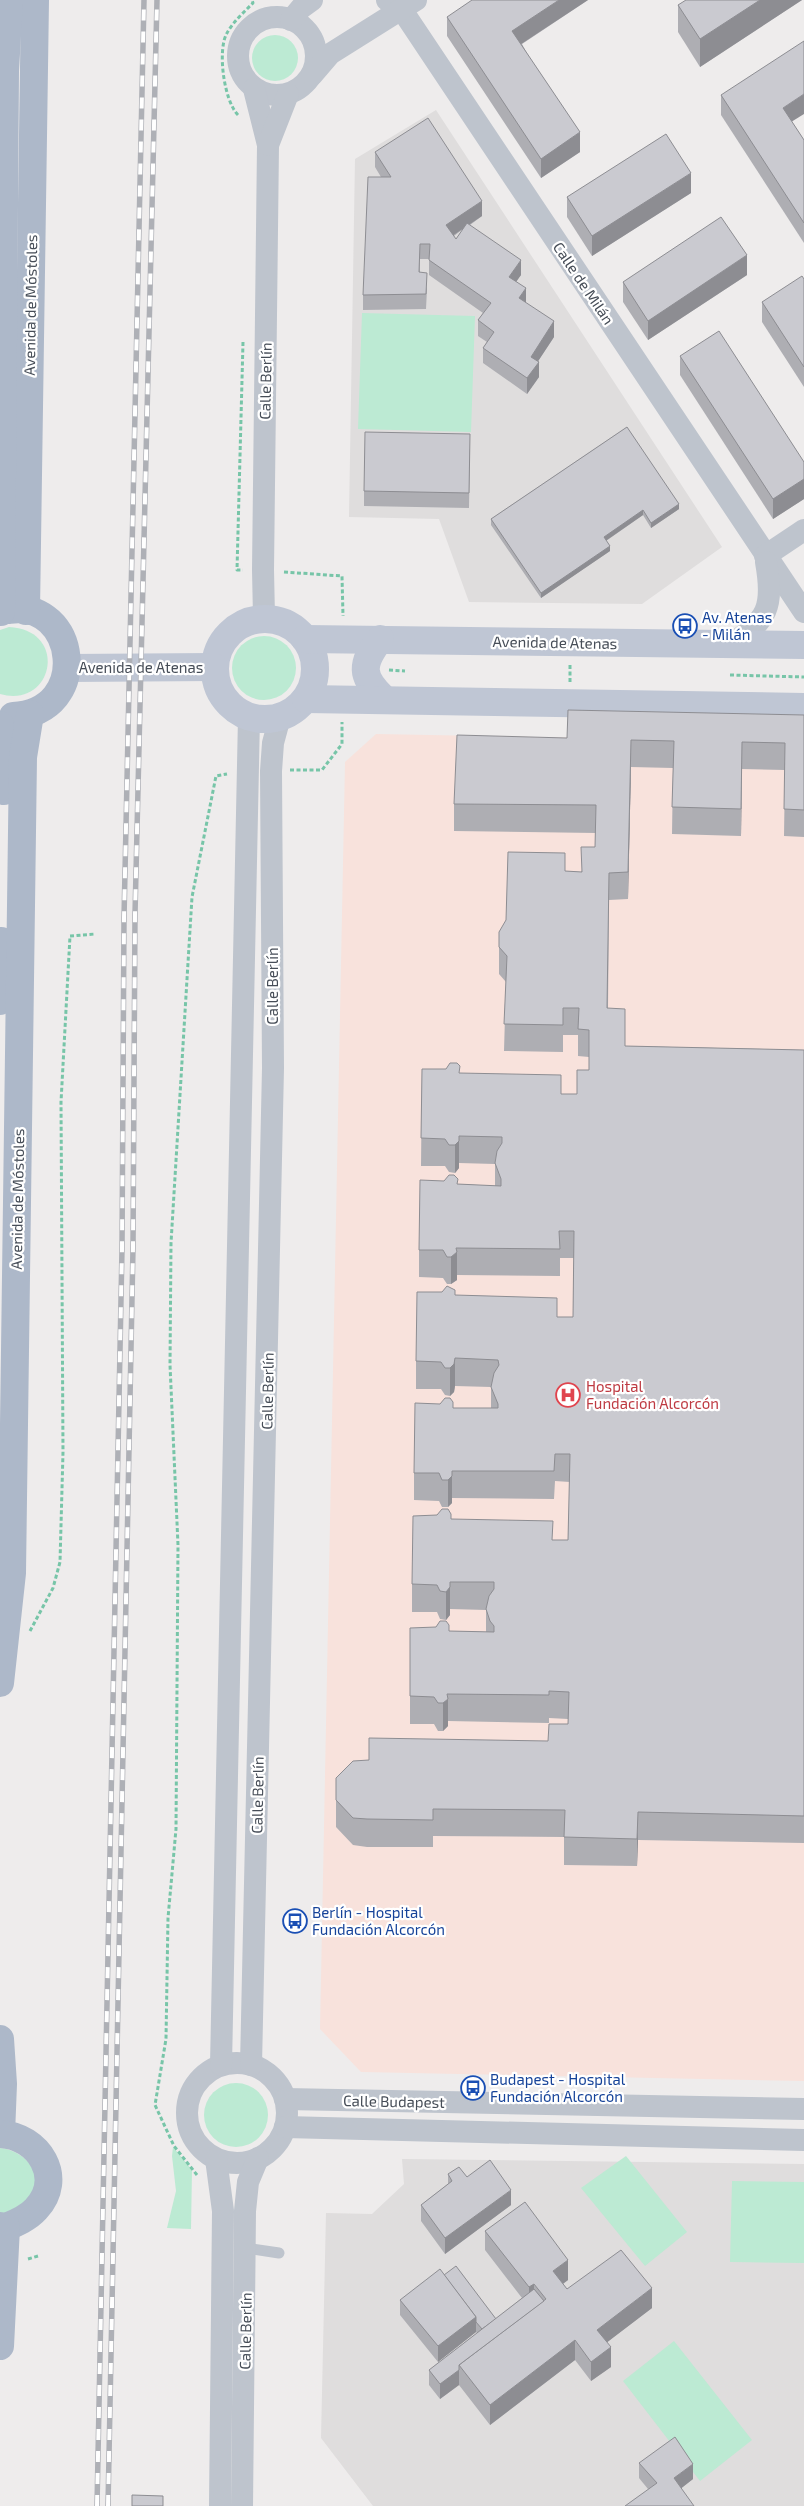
<svg xmlns="http://www.w3.org/2000/svg" width="804" height="2506" font-family="'Exo 2',sans-serif">
  <rect width="100%" height="100%" fill="#eeecec"/>
  <!-- education -->
  <g fill="#dfdddd">
    <path d="M436,110L722,547L642,604L469,602L439,519L349,517L355,159Z"/>
    <path d="M402,2159L804,2164V2506H373L321,2438L326,2213L372,2214L404,2184Z"/>
  </g>
  <!-- medical -->
  <path fill="#f8e2dc" d="M376,734L804,742V2081L361,2072L320,2029L345,762Z"/>
  <!-- green -->
  <g fill="#bcead3">
    <circle cx="275" cy="58" r="23"/>
    <path d="M362,313L475,316L471,432L358,429Z"/>
    <path d="M9,627C69,630 54,709 0,694V630Z"/>
    <circle cx="264" cy="668" r="32"/>
    <circle cx="236" cy="2115" r="32"/>
    <path d="M173,2147L192,2170L191,2229L167,2228L176,2191L172,2156Z"/>
    <path d="M0,2148C29,2151 49,2180 25,2204C22,2206 19,2210 16,2211C11,2213 5,2213 0,2214Z"/>
    <path d="M626,2156L687,2232L645,2266L581,2188Z"/>
    <path d="M732,2181L804,2182V2263L730,2262Z"/>
    <path d="M674,2341L752,2440L700,2481L623,2381Z"/>
  </g>
  <g fill="none" stroke-linecap="round" stroke-linejoin="round">
    <!-- path -->
    <g stroke="#77c5a8" stroke-width="3" stroke-dasharray="4 2.5" stroke-linecap="butt">
      <path d="M238,115C224,101 217,50 227,33C233,22 244,12 253,3L252,0"/>
      <path d="M243,342L237,570H243"/>
      <path d="M284,572L342,576L343,616"/>
      <path d="M389,670L405,671"/>
      <path d="M730,675L804,677"/>
      <path d="M570,682V665"/>
      <path d="M290,770H322L342,744V722"/>
      <path d="M30,1631L53,1588L60,1562L63,1452L61,1102L70,936L95,934"/>
      <path d="M197,2175L174,2146L155,2105L166,2039L168,1918L176,1829L178,1545L170,1365L171,1243L192,897L216,776L227,774"/>
      <path d="M28,2259L38,2256"/>
    </g>
    <!-- lane -->
    <path stroke="#bec4cd" stroke-width="11" d="M246,2248L279,2253"/>
    <!-- street -->
    <g stroke="#bec4cd" stroke-width="22">
      <path d="M387,0L402,10L804,612"/>
      <circle cx="277" cy="56" r="39"/>
      <path d="M291,20L301,8L312,0"/>
      <path d="M312,75L330,54L416,0"/>
      <path d="M254,89L268,145L263,570L264,617"/>
      <path d="M268,145L288,94"/>
      <path d="M765,556L804,530"/>
      <path d="M730,645C768,620 774,607 766,562"/>
      <circle cx="237" cy="2113" r="50"/>
      <path d="M221,2065L249,717"/>
      <path d="M251,2065L273,1068L271,771L273,743L280,717"/>
      <path d="M285,2099L804,2109"/>
      <path d="M285,2127L804,2140"/>
      <path d="M216,2159L223,2211L220,2506"/>
      <path d="M242,2506L245,2211L248,2182L258,2158"/>
    </g>
    <!-- secondary -->
    <g stroke="#bfc6d4" stroke-width="28">
      <circle cx="265" cy="669" r="50"/>
      <path d="M305,639L804,645"/>
      <path d="M380,639C361,664 360,676 383,698"/>
      <path d="M68,668L214,667"/>
      <path d="M306,699L804,707"/>
    </g>
    <!-- primary -->
    <g stroke="#adb8c9" stroke-width="28">
      <path d="M9,610C77,599 93,712 13,716"/>
      <path d="M26,611L35,0"/>
      <path d="M1,612L5,71L9,0"/>
      <path d="M0,725L5,758L4,791"/>
      <path d="M0,1001L1,941"/>
      <path d="M0,1683L12,1573L23,757L30,714"/>
      <path d="M0,2039L3,2084L1,2134"/>
      <path d="M0,2134C39,2136 65,2178 36,2209C28,2218 16,2223 6,2227L0,2226"/>
      <path d="M0,2346L6,2227"/>
    </g>
    <!-- rail casing -->
    <g stroke="#aeb0b6" stroke-width="5.5">
      <g id="rail">
        <path d="M97,2506L122,1249L124,918L144,0"/>
        <path d="M108,2506L133,1248L135,914L157,0"/>
      </g>
    </g>
    <!-- rail -->
    <use href="#rail" stroke="#fff" stroke-width="4" stroke-dasharray="11" stroke-linecap="butt"/>
  </g>
  <!-- wall -->
  <g fill="#aeaeb3" fill-rule="evenodd">
    <path d="M588,0L522,44L580,152L541,178L447,36V17Z"/>
    <path d="M802,0L700,67L678,32V5Z"/>
    <path d="M721,95L792,122L804,140V243L721,115Z"/>
    <path d="M375,152L482,216L470,225L521,275L516,281L526,303L554,337L538,361L539,377L527,394L483,363V348L487,342L478,336V320L483,313L429,275V259H420V272L427,289L426,309L363,310V295L381,177L375,167ZM463,229L456,239L454,236Z"/>
    <path d="M691,193L592,256L567,217V197Z"/>
    <path d="M747,275L648,340L623,302V282Z"/>
    <path d="M804,279V387L762,322V302Z"/>
    <path d="M680,356L804,462V499L773,519L680,375Z"/>
    <path d="M627,427L679,509L651,528L643,515L606,541L610,551L541,598L491,525V519Z"/>
    <path d="M470,449L469,508L364,506V491Z"/>
    <path d="M804,715V837L784,836L785,770L742,769L741,836L672,834L673,768L631,767L628,899L609,900L608,1008L625,1046L804,1050V1843L638,1840L637,1866L564,1865V1837L433,1836V1847H367L353,1845L336,1827V1800L369,1760L548,1741L568,1724V1719L549,1718V1723L448,1721V1726L443,1731H438L434,1724H410V1628L449,1631L486,1632V1610L450,1609V1615L446,1620L440,1619L437,1612H412V1584L451,1519L553,1540H568L570,1482L555,1481L554,1499L452,1498V1503L448,1507H442L439,1501L414,1500V1473L453,1408H491V1387L455,1386L454,1392L450,1396L445,1395L441,1389H416V1361L455,1295L557,1317H573L574,1258H560V1276L457,1275V1280L451,1284H447L443,1278L419,1277V1250L458,1184L495,1186V1164L459,1163V1168L455,1173L449,1172L445,1166H421L422,1069L460,1073L561,1094H577L589,1070V1057L578,1056V1035H563V1052L504,1051L506,982L499,974V932L565,871L581,872L595,847L596,833L454,831V804L567,738Z"/>
    <path d="M448,2174L467,2177L511,2205L445,2254L421,2221V2205L448,2184Z"/>
    <path d="M485,2231L568,2280L563,2284L567,2289L652,2308L607,2342L611,2367L591,2381L575,2360L490,2425L459,2385L440,2399L429,2385V2370L477,2333L476,2332L438,2362L400,2315V2300L444,2275L496,2319L522,2298L485,2250Z"/>
    <path d="M639,2463L693,2479L681,2488L648,2489L639,2478Z"/>
  </g>
  <!-- shaded-wall -->
  <g fill="#8d8d92">
    <path d="M559,0H588L512,50V31Z"/>
    <path d="M760,0H802L700,67V39Z"/>
    <path d="M804,94V114L783,127V108Z"/>
    <path d="M580,132V152L541,178V159Z"/>
    <path d="M691,173V193L592,256V236Z"/>
    <path d="M482,201V216L446,240V225Z"/>
    <path d="M747,255V275L648,340V321Z"/>
    <path d="M521,260V275L509,292V277Z"/>
    <path d="M526,288V303L519,298Z"/>
    <path d="M554,321V337L531,372V357Z"/>
    <path d="M539,362V377L527,394V378Z"/>
    <path d="M804,479V499L773,519V499Z"/>
    <path d="M679,504V509L651,528V523Z"/>
    <path d="M643,510V515L604,542V537Z"/>
    <path d="M610,546V551L541,598V593Z"/>
    <path d="M631,740V767L628,899V872Z"/>
    <path d="M742,742V769L741,836V809Z"/>
    <path d="M459,1141V1168L455,1173V1145Z"/>
    <path d="M457,1252V1280L451,1284V1257Z"/>
    <path d="M455,1358V1386L454,1392L450,1396V1368Z"/>
    <path d="M452,1471V1503L448,1507V1480Z"/>
    <path d="M450,1582V1615L446,1620V1592Z"/>
    <path d="M448,1699V1726L443,1731V1703Z"/>
    <path d="M638,1812V1840L637,1866V1839Z"/>
    <path d="M511,2190V2205L445,2254V2238Z"/>
    <path d="M568,2260V2280L553,2291V2271Z"/>
    <path d="M534,2284V2304L529,2307V2287Z"/>
    <path d="M652,2288V2308L597,2350V2330Z"/>
    <path d="M476,2317V2332L438,2362V2346Z"/>
    <path d="M575,2340V2360L490,2425V2405Z"/>
    <path d="M611,2347V2367L591,2381V2362Z"/>
    <path d="M459,2370V2385L440,2399V2384Z"/>
    <path d="M693,2464V2479L674,2494V2478Z"/>
  </g>
  <!-- building -->
  <g fill="#cacad0" stroke="#8d8d92">
    <path d="M472,0H559L512,31L580,132L541,159L447,17Z"/>
    <path d="M686,0H760L700,39L678,5Z"/>
    <path d="M804,41V94L783,108L804,140V223L721,95Z"/>
    <path d="M428,118L482,201L446,225L456,239L467,223L521,260L509,277L526,288L519,298L554,321L531,357L539,362L527,378L483,348L494,332L478,320L491,303L429,260L430,244H420L419,272L427,273L426,294L363,295L368,177H391L375,152Z"/>
    <path d="M666,134L691,173L592,236L567,197Z"/>
    <path d="M721,217L747,255L648,321L623,282Z"/>
    <path d="M802,276L804,279V367L762,302Z"/>
    <path d="M719,331L804,462V479L773,499L680,356Z"/>
    <path d="M627,427L679,504L651,523L643,510L604,537L610,546L541,593L491,519Z"/>
    <path d="M365,432L470,434L469,493L364,491Z"/>
    <path d="M568,710L804,715V810L784,809L785,743L742,742L741,809L672,807L674,741L631,740L628,872L609,873L607,1008L625,1009V1046L804,1050V1816L638,1812L637,1839L564,1837L565,1810L433,1809V1820L367,1819L353,1818L336,1800V1778L353,1761L369,1760V1738L548,1741L549,1724H568L569,1692L549,1691V1695L447,1694L448,1699L443,1703H438L434,1697L410,1696V1628L436,1627L440,1621H446L449,1625V1631L494,1632V1626L490,1621L486,1609L489,1596L494,1589V1582H450V1587L446,1592L440,1591L437,1585L412,1584L413,1516L437,1515L442,1509H448L451,1514V1519L553,1521L552,1540H568L570,1454H555L554,1471H452V1476L448,1480H442L439,1473H414L415,1403L440,1404L445,1398H450L453,1402V1408H498V1404L491,1387L494,1373L499,1365L498,1360L455,1358L454,1364L450,1368H445L441,1362L416,1361L417,1292H442L447,1286L455,1290V1295L557,1298V1317H573L574,1231H559L560,1249L456,1248L457,1252L451,1257H447L443,1250H419L420,1180L444,1181L449,1175H454L458,1179L457,1184L501,1186V1179L495,1163L497,1151L502,1143V1137L459,1136V1141L455,1145H449L445,1139L421,1138L422,1069H446L450,1063H457L460,1066L459,1073L561,1075V1094H577V1070H589V1030L578,1029L579,1008H563V1025L504,1024L507,956L499,947V932L506,920L508,852L565,853V871L582,872L581,847H595L596,805L454,804L457,735L567,738Z"/>
    <path d="M490,2160L511,2190L445,2238L421,2205L452,2181L448,2174L459,2167L467,2177Z"/>
    <path d="M525,2202L568,2260L553,2271L567,2289L621,2250L652,2288L597,2330L611,2347L591,2362L575,2340L490,2405L459,2365L546,2299L534,2284L529,2287L485,2231Z"/>
    <path d="M456,2266L496,2319L482,2329L476,2322V2317L444,2275Z"/>
    <path d="M440,2269L476,2317L438,2346L400,2300Z"/>
    <path d="M534,2289L544,2301L459,2365V2370L440,2384L429,2370Z"/>
    <path d="M675,2437L693,2464L674,2478L694,2506H625L657,2483L639,2463Z"/>
    <path d="M132,2495L163,2496V2506H132Z"/>
  </g>
  <!-- icons -->
  <defs>
    <g id="bus-ring" transform="scale(1.25)"><circle r="9.5" fill="#fff" stroke="#1a4fb4" stroke-width="1.5"/><path d="M-5-6H5V4H4V6H2V4H-2V6H-4V4H-5ZM-3.5-4V0h7V-4ZM-3.5 1.2v1.5H-2V1.2ZM2 1.2v1.5H3.5V1.2Z" fill="#1a4fb4"/></g>
    <g id="hospital-ring" transform="scale(1.25)"><circle r="9.5" fill="#fff" stroke="#e0444e" stroke-width="1.5"/><path d="M-5-5h3v3.5h4V-5h3V5h-3V1.5h-4V5h-3Z" fill="#e0444e"/></g>
  </defs>
  <g fill-rule="evenodd">
    <use href="#bus-ring" x="685" y="626"/>
    <use href="#hospital-ring" x="568" y="1395"/>
    <use href="#bus-ring" x="295" y="1921"/>
    <use href="#bus-ring" x="473" y="2088"/>
  </g>
  <g text-anchor="middle" dominant-baseline="central" stroke-width="4.5" stroke-linejoin="round" paint-order="stroke">
    <!-- street labels -->
    <g font-size="15" fill="#464d57" stroke="#fff">
      <text transform="translate(584 283) rotate(56)">Calle de Milán</text>
      <text transform="translate(30 305) rotate(-89)">Avenida de Móstoles</text>
      <text transform="translate(265 381) rotate(-89)">Calle Berlín</text>
      <text transform="translate(555 642) rotate(1)">Avenida de Atenas</text>
      <text x="141" y="667">Avenida de Atenas</text>
      <text transform="translate(272 986) rotate(-90)">Calle Berlín</text>
      <text transform="translate(17 1199) rotate(-89)">Avenida de Móstoles</text>
      <text transform="translate(267 1391) rotate(-89)">Calle Berlín</text>
      <text transform="translate(257 1795) rotate(-89)">Calle Berlín</text>
      <text transform="translate(394 2101) rotate(1)">Calle Budapest</text>
      <text transform="translate(245 2331) rotate(-89)">Calle Berlín</text>
    </g>
    <!-- transit labels -->
    <g font-size="15" fill="#164399" stroke="#fff" text-anchor="start">
      <text x="702" y="617">Av. Atenas<tspan x="702" dy="17">- Milán</tspan></text>
      <text x="312" y="1912">Berlín - Hospital<tspan x="312" dy="17">Fundación Alcorcón</tspan></text>
      <text x="490" y="2079">Budapest - Hospital<tspan x="490" dy="17">Fundación Alcorcón</tspan></text>
    </g>
    <!-- health labels -->
    <g font-size="15" fill="#be3a42" stroke="#fff" text-anchor="start">
      <text x="586" y="1386">Hospital<tspan x="586" dy="17">Fundación Alcorcón</tspan></text>
    </g>
  </g>
</svg>
